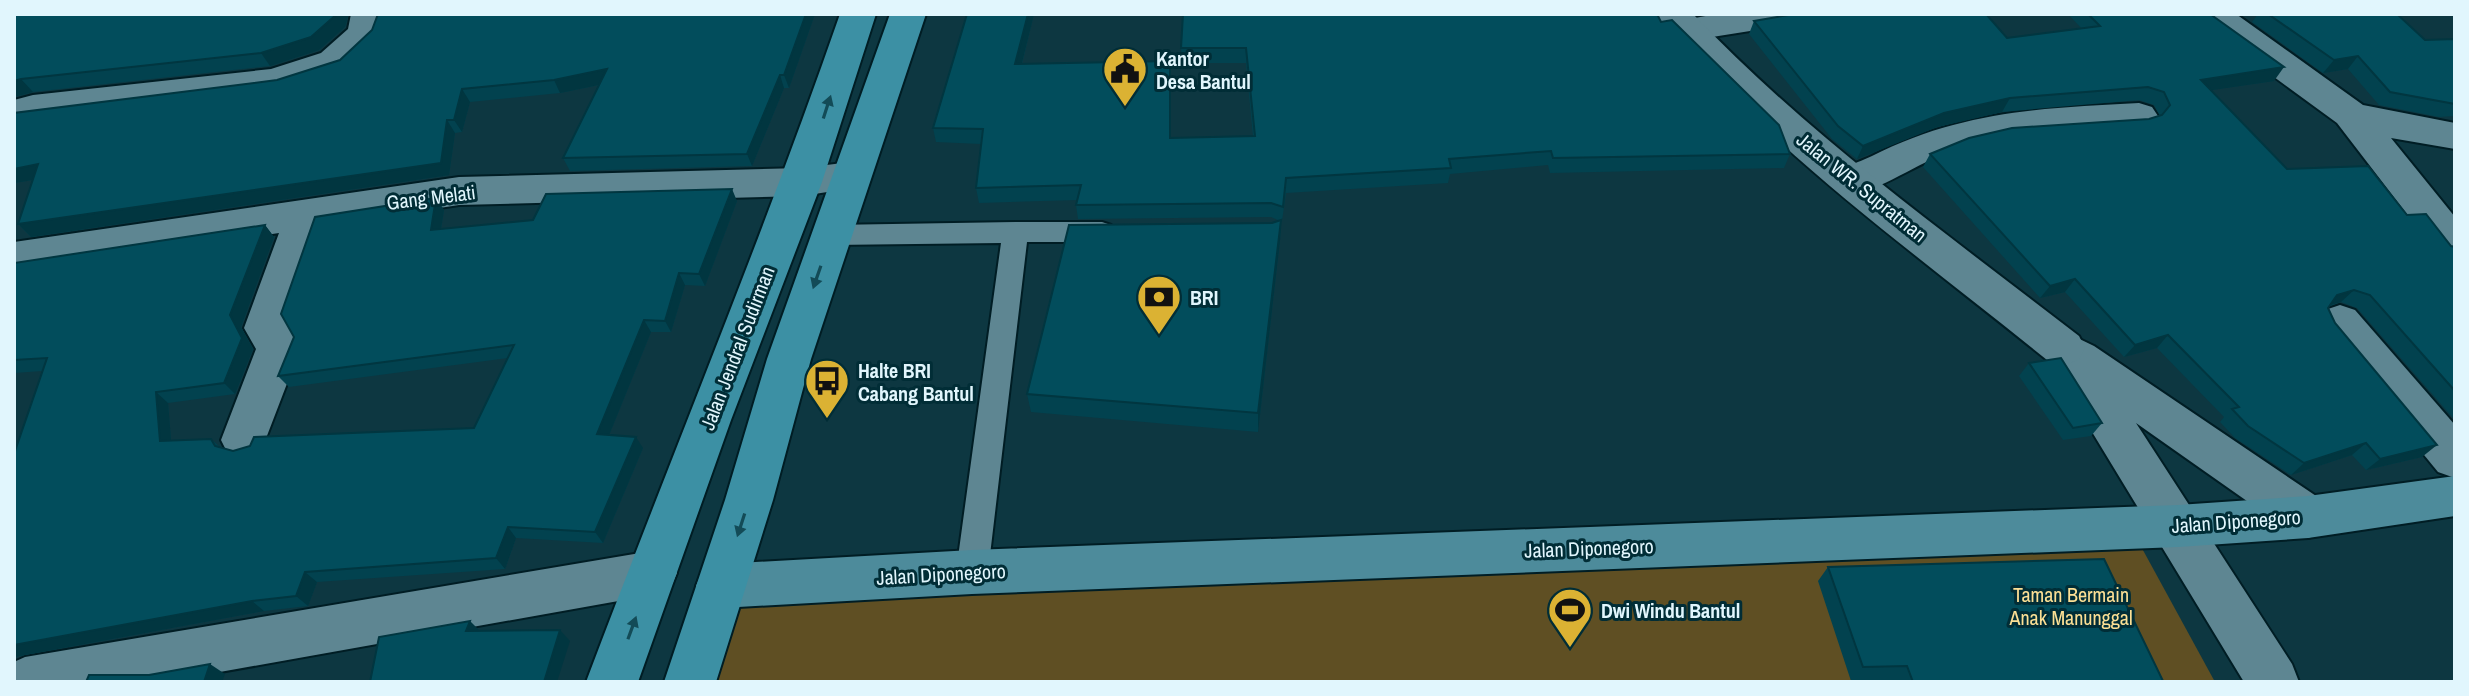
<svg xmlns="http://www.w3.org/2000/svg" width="2469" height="696" font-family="'Archivo Narrow',sans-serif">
  <rect width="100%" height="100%" fill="#0d3741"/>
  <!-- green -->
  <path fill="#5f4f23" d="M2138,541L2215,682H704L728,596Z"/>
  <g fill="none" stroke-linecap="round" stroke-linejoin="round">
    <!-- service casing -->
    <g stroke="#001d24" stroke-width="4">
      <path id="service" d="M1015,222H1102L1111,225L1115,232L1111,239L1102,242H1027L988,572L983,582L972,586L961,582L956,572L1001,243L831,245L822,242L818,235L822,228L831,225Z"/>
    </g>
    <!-- minor casing -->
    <g stroke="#001d24" stroke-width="4">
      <g id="minor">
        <path d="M351,14H387L383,33L378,41L347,71L286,90L33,121L14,126V100L33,95L271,69L321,53L348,29Z"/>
        <path d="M1716,14H1806L1801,22L1788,25L1687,41L1674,38L1669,30L1674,22Z"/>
        <path d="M2194,14H2236L2363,105L2455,123V149L2391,138L2455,217V261L2440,257L2337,123L2199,22Z"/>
        <path d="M2139,103L2152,107L2158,116L2152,125L2139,129C2080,132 2017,130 1960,148C1922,160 1890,185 1852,196L1838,192L1832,182C1841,167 1857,163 1872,156C1961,111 2042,108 2139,103Z"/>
        <path d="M851,162L865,166L871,176L865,186L802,196L459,205L322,226L288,326L301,347L260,454L244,459L228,454L221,440L256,349L244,328L279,233L14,274V242L459,177L802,168Z"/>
        <path d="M2340,305L2355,310L2455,425V478L2438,472L2325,334L2318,322L2325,310Z"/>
        <path d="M2063,331L2094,346L2325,502L2332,517L2325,532L2308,538L2291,532L2136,423L2292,664L2299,682H2244L2041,348L2047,336Z"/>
        <path d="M652,551L670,557L677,573L670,589L652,595L164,682H14V662L25,657Z"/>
      </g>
    </g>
    <!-- tertiary casing -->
    <g stroke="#001d24" stroke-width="4">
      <path id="tertiary" d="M1655,14H1693C1809,136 1946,233 2079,336L2085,348L2079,360L2063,365L2047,360C1942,275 1831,194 1734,99C1707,73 1676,46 1655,14Z"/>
    </g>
    <!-- secondary casing -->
    <g stroke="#001d24" stroke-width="4">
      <path id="secondary" d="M2455,476V516L2308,538L2178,547L972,594L721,608L703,602L696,586L703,570L721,564L972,550L2178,505L2308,496Z"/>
    </g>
    <!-- primary casing -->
    <g stroke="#001d24" stroke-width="4">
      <g id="primary">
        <path d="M840,14H876L822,182L731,420L638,682H586C670,459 762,239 840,14Z"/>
        <path d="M890,14H926L811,359L773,500L716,682H664L725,500L767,359Z"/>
      </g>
    </g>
    <!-- service -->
    <use href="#service" fill="#5e8692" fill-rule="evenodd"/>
    <!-- minor -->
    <use href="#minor" fill="#5e8692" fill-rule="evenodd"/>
    <!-- tertiary -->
    <use href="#tertiary" fill="#5e8692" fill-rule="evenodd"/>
    <!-- secondary -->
    <use href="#secondary" fill="#4d8b9b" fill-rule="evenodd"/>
    <!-- primary -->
    <use href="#primary" fill="#3c90a4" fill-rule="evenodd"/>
  </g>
  <!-- wall -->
  <g fill="#02424f">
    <path d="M14,14H349L345,27L319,50L270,66L33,92L14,97Z"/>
    <path d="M815,14L789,88H784L752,166L570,171L563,158L599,85L560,93L470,102L462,132L455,133L449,175L31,237L18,224L33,180L14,183V113Z"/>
    <path d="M967,14H1034L1022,64L1171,138L1253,136L1246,63H1182L1181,48L1661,22L1790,154L1784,168L1550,173L1548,165L1450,174L1448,183L1286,193L1282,221H1281L1280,240L1258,432L1031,412L1027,394L1272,223L1280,221L1271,217L1078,219L1076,205L1077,200L979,203L976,188L981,144L936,142L933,128Z"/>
    <path d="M2068,14H2210L2274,81L2211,90L2287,169L2407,215L2451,246L2455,247V420L2357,308L2341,302L2330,306L2328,308L2335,323L2422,457L2366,470L2352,455L2291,475L2235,438L2220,422L2224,417L2157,348L2124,357L2065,292L2040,298L1923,167L1930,154L2149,119L2160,116L2154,105L2139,100L2002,112L1937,127L1857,159L1832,139L1749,34L1754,21L2007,38L2082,29Z"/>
    <path d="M2258,14H2397L2425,40L2455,39V116L2439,117L2379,105L2348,69L2323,73L2252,22Z"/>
    <path d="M436,198L444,210L441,229L737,201L705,286L685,285L671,332H651L609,435L643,448L603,543L516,538L505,569L317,582L308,606L264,611L14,657L42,371L14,373V263L265,225L274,237L241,327L253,349L235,394L168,403L171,441L211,439L220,447L233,451L474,428L508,358L289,387L278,376Z"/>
    <path d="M2029,363L2102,423L2091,436L2063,440L2019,376Z"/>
    <path d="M1828,567L2162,682H1895V680L1851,681L1818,581Z"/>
  </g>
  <!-- shaded-wall -->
  <g fill="#013640">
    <path d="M337,14H349L345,27L319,50L270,66L261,53Z"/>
    <path d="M806,14H815L789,88L784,75Z"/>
    <path d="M1028,14H1034L1018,79L1015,64Z"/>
    <path d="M2358,56L2348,69L2323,73L2334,60Z"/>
    <path d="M2284,67L2274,81L2192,93L2201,80Z"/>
    <path d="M607,69L613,82L560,93L554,80Z"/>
    <path d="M780,75L784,88L752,166L747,154Z"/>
    <path d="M21,79L33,92L14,97V81Z"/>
    <path d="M462,89L470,102L462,132L454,120Z"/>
    <path d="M2010,98L2002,112L1937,127L1857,159L1863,146L1944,113Z"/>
    <path d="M447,120L455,133L449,175L31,237L18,224Z"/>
    <path d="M38,164L51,177L14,183V169Z"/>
    <path d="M732,189L737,201L705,286L699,274Z"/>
    <path d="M436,198L444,210L439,241L431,230Z"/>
    <path d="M1281,220L1280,240L1258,432V413Z"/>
    <path d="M265,225L274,237L241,327L253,349L235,394L224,383L230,315Z"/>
    <path d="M679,273L685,285L671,332L665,321Z"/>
    <path d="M2075,279L2065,292L2040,298L2050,286Z"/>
    <path d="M2354,290L2341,302L2324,307L2337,295Z"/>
    <path d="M644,320L651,332L605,445L597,434Z"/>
    <path d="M2168,335L2157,348L2124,357L2135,345Z"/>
    <path d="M156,392L168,403L172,452L160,441Z"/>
    <path d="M636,437L643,448L603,543L595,532Z"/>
    <path d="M2366,443L2352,455L2291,475L2304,463Z"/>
    <path d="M2437,445L2422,457L2366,470L2380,459Z"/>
    <path d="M508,527L516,538L505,569L496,558Z"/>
    <path d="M305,572L317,582L308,606L296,596Z"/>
    <path d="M252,601L264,611L14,657V645Z"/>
    <path d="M470,621L481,632L466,631Z"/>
    <path d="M560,630L570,641L557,682H544Z"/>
    <path d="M210,664L225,674L222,682H204Z"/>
  </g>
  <!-- building -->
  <g fill="#024d5c" stroke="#013640" stroke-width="2">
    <path d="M14,14H337L311,37L261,53L21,79L14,81Z"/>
    <path d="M378,14H806L784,75H780L747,154L563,158L607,69L554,80L462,89L454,120H447L441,163L18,224L38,164L14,169V113L277,80L340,60L372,30Z"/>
    <path d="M967,14H1028L1015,64L1170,61V138L1255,136L1246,48H1181L1183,14H1657L1661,22L1672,20L1779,125L1790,154L1553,158L1551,151L1449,159L1451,168L1286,178L1283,207L1271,203L1076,205L1081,185L976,188L983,129L933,128Z"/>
    <path d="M1794,14H1986L2007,38L2100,26L2088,14H2210L2284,67L2201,80L2287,169L2368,166L2407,215L2426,214L2451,246L2455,247V391L2370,295L2354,290L2337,295L2328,308L2335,323L2437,445L2380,459L2366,443L2304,463L2248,426L2232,409L2239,407L2168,335L2135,345L2075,279L2050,286L1930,154L1969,138L2012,128L2149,119L2162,115L2170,105L2164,92L2148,87L2010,98L1944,113L1863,146L1838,126L1754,21Z"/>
    <path d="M2268,14H2397L2425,40L2455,39V104L2390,92L2358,56L2334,60Z"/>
    <path d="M732,189L699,274L679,273L665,321L644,320L597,434L636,437L595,532L508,527L496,558L305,572L296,596L252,601L14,645V454L47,358L14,360V263L265,225L230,315L242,338L224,383L156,392L160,441L211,439L215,446L233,451L250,446L254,437L474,428L514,345L278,376L294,337L281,314L315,217L436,198L431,230L533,220L546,194Z"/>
    <path d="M1281,220L1258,413L1027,394L1069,225L1272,223Z"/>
    <path d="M2061,358L2102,423L2073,428L2029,363Z"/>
    <path d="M2104,559L2163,681L1913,682L1907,666L1863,667L1828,567Z"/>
    <path d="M470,621L466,631L560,630L544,682H370L379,637Z"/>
    <path d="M210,664L204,682H86L89,675H149Z"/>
  </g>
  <!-- one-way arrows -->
  <defs><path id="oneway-solid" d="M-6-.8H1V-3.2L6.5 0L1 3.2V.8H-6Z" transform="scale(2)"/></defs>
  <g fill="#134b57">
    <use href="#oneway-solid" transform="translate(827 107) rotate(-72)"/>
    <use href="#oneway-solid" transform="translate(817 277) rotate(109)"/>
    <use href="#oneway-solid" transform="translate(741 525) rotate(108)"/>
    <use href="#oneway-solid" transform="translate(632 628) rotate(-70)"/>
  </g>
  <!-- icons -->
  <defs>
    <g id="civic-pin" transform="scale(2.3)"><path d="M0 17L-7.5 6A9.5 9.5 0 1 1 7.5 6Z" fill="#dbb233" stroke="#012d36"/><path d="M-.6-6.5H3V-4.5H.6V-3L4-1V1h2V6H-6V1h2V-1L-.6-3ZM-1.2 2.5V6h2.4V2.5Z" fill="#111"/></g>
    <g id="bank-pin" transform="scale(2.3)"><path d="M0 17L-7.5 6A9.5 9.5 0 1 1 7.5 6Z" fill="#dbb233" stroke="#012d36"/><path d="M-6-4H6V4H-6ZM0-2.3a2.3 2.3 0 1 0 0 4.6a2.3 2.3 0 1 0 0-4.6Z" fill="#111"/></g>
    <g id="bus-pin" transform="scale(2.3)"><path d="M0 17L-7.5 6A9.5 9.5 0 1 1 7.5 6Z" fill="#dbb233" stroke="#012d36"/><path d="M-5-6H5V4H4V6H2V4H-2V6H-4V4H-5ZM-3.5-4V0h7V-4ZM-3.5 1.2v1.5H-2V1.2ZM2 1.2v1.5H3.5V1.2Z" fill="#111"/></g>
    <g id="stadium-pin" transform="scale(2.3)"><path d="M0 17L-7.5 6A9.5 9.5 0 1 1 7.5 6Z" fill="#dbb233" stroke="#012d36"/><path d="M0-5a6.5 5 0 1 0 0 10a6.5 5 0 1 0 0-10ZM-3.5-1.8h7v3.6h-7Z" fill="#111"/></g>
  </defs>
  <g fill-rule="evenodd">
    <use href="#civic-pin" x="1125" y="69"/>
    <use href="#bank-pin" x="1159" y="297"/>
    <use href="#bus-pin" x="827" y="381"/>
    <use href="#stadium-pin" x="1570" y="610"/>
  </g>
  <g text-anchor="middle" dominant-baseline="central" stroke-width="6" stroke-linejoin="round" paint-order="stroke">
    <!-- poi labels -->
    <g font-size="20" font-weight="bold" fill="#e1f6fd" stroke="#012d36" text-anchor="start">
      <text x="1156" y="58">Kantor<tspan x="1156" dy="23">Desa Bantul</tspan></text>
      <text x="1190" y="297">BRI</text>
      <text x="858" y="370">Halte BRI<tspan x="858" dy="23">Cabang Bantul</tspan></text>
      <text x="1601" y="610">Dwi Windu Bantul</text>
    </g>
    <!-- street labels -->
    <g font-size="20" fill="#e1f6fd" stroke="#012d36">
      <text transform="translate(1862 187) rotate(39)">Jalan WR. Supratman</text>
      <text transform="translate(431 197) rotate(-7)">Gang Melati</text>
      <text transform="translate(737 348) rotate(-69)">Jalan Jendral Sudirman</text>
      <text transform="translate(2236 521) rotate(-4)">Jalan Diponegoro</text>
      <text transform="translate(1589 548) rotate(-2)">Jalan Diponegoro</text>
      <text transform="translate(941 574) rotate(-3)">Jalan Diponegoro</text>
    </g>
    <!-- park labels -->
    <g font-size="20" fill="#fce095" stroke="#012d36">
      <text x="2071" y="594">Taman Bermain<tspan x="2071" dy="23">Anak Manunggal</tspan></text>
    </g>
  </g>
  <!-- border -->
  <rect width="2469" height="696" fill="none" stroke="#e1f6fd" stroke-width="32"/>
</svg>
